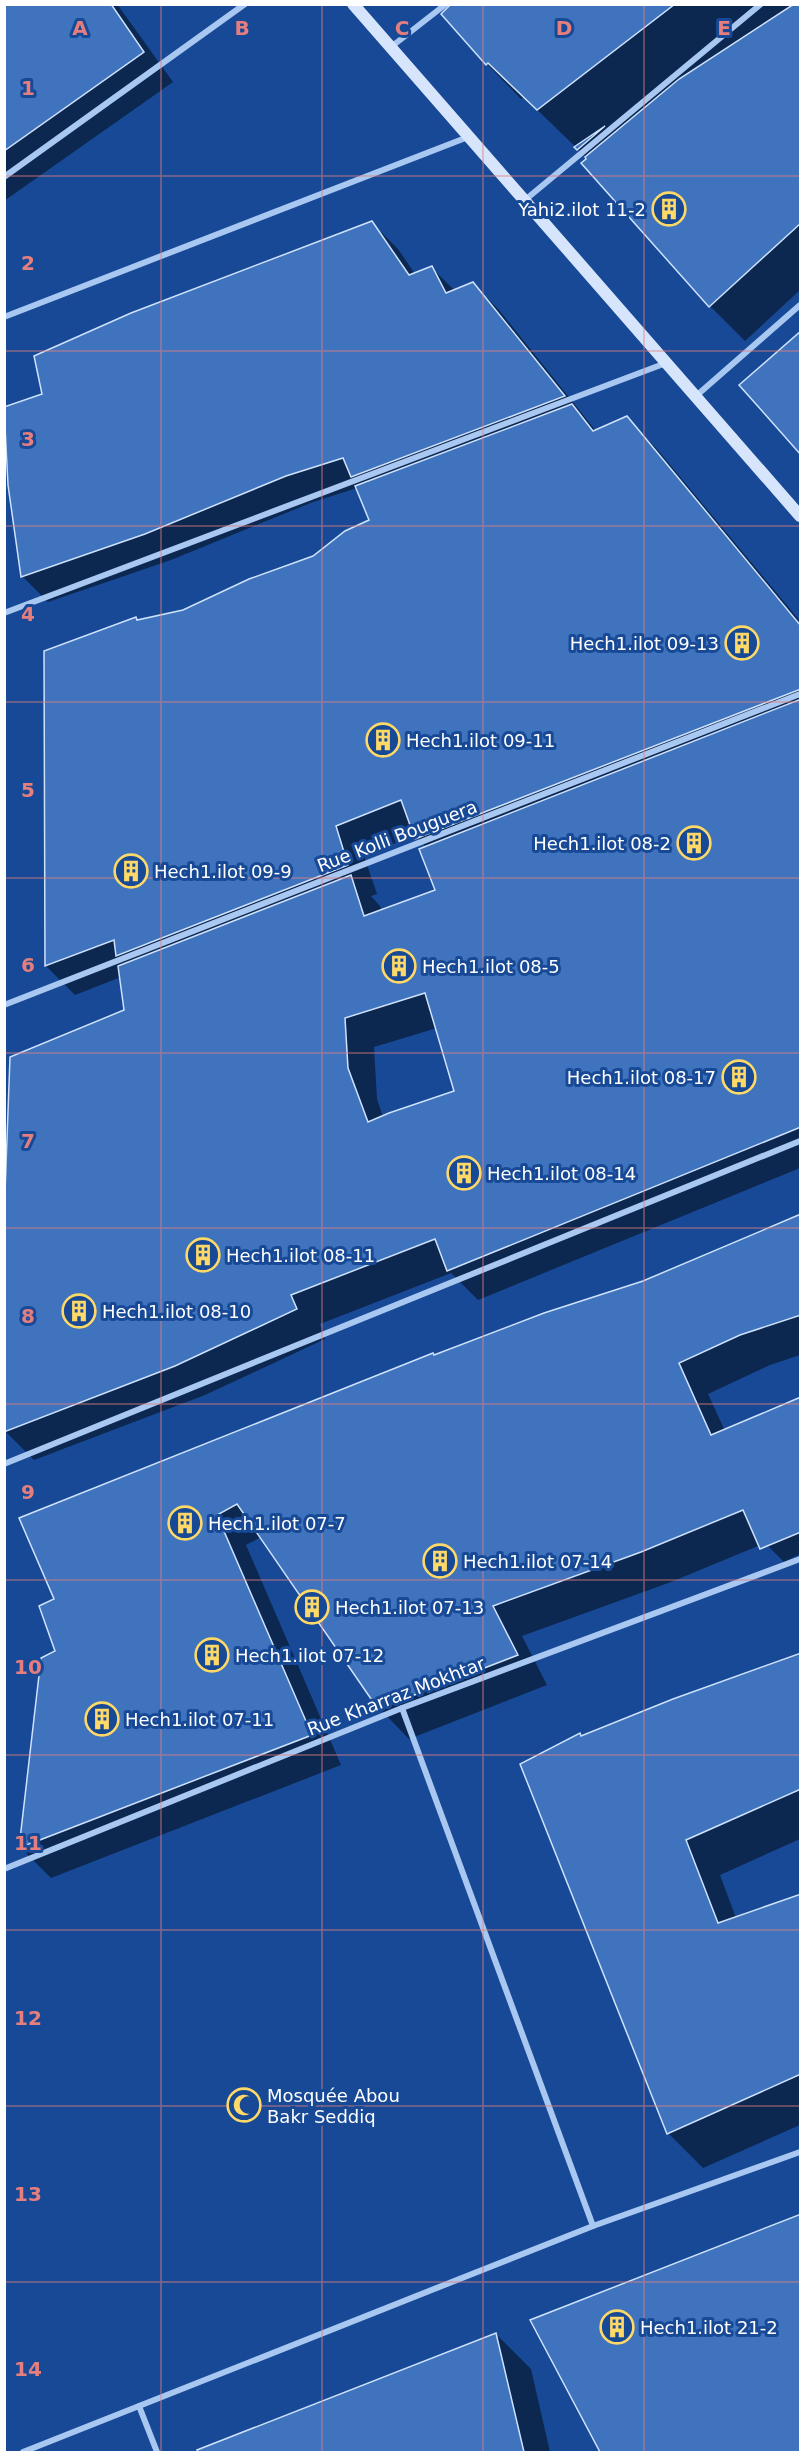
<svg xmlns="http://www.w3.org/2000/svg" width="805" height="2457" font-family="'DejaVu Sans',sans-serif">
  <rect width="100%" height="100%" fill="#174996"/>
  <!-- shadow -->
  <g fill="#0007" fill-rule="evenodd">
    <path d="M4,4H117L173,82L4,201Z"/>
    <path d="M451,4H800V290L745,341L710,306L583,163L588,159L524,97L521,99L487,64L445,17Z"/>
    <path d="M372,223L398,249L415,274L432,268L455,291L473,284L499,310L596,431L626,418L656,448L800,621V1168L478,1300L451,1273L320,1324L325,1339L205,1395L34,1460L5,1431L126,1011L121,977L75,995L46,966V652L138,621L184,612L314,557L371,521L357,488L313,502L171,560L48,602L22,576L44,395ZM415,835L426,847L437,891L382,911L380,906L371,896L377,894L364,856ZM437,1028L456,1092L383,1117L377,1099L374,1047Z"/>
    <path d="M800,1217V1355L770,1365L708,1394L725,1431L800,1399V1554L784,1562L765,1543L671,1582L522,1636L547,1685L409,1739L379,1708L261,1537L246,1545L341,1765L51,1878L21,1848L42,1659L57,1652L56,1600L434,1356L644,1282Z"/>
    <path d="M800,1667V1839L720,1875L736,1918L800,1896V2125L703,2168L668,2133L582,1737Z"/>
    <path d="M800,2215V2452H601L532,2320Z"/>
    <path d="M496,2334L531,2369L550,2452H245L238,2436Z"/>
  </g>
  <!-- building -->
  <g fill="#3f73bd" stroke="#cfe2fc" stroke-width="1.5" fill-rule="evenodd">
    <path d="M4,4H111L144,52L4,151Z"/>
    <path d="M451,4H675L537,110L488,63L486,65L441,14Z"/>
    <path d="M794,4H801V223L709,307L581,163L586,159L585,157L679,79Z"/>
    <path d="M605,126L577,150L574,147Z"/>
    <path d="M372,221L409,275L432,266L446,293L473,282L565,396L351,477L343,458L286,476L145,534L21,577L8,485L4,407L42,394L34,356L131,313Z"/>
    <path d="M801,331V455L739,385Z"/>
    <path d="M572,404L593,431L627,416L801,626V689L415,839L401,800L336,826L348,865L116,956L114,940L45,966L44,651L136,617L137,620L183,610L249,579L313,556L345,531L369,520L355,486Z"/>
    <path d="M801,699V1127L447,1271L435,1239L291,1295L297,1309L175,1366L4,1432V1220L10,1057L124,1010L118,966L351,875L364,916L435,890L419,849ZM425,993L454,1091L389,1113L368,1122L348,1068L345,1018Z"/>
    <path d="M801,1214V1315L740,1335L679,1363L711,1435L801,1397V1532L760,1549L743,1510L641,1552L493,1606L518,1655L378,1709L237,1504L217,1515L312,1735L19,1848L41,1658L55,1651L39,1606L54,1599L19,1518L433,1353L434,1355L544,1313L643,1281Z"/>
    <path d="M801,1653V1789L686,1840L718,1923L801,1894V2074L667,2134L520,1764L580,1733L581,1736L673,1699Z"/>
    <path d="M801,2214V2452H600L530,2320Z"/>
    <path d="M496,2333L524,2452H198L197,2450Z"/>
  </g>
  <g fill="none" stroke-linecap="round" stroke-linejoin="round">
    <!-- street -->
    <g stroke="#a8c7f1" stroke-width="6">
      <path d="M391,47L446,4"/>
      <path d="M4,177L245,4"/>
      <path d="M525,200L761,4"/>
      <path d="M4,317L468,137"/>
      <path d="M696,396L800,305"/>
      <path d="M4,613L666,363"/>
      <path d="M4,1005L800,694"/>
      <path d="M4,1464L800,1141"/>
      <path d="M402,1708L593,2226"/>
      <path d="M4,1869L402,1708L800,1559"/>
      <path d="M139,2406L157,2452"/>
      <path d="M23,2452L593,2226L800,2152"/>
    </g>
    <!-- secondary -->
    <path stroke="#d7e5fc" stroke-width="12" d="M353,4L800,516"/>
  </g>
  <!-- grid -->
  <path fill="none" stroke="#e67e7e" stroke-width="1.5" stroke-opacity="0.55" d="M161,4V2452M322,4V2452M483,4V2452M644,4V2452M4,176H800M4,351H800M4,526H800M4,702H800M4,878H800M4,1053H800M4,1228H800M4,1404H800M4,1580H800M4,1755H800M4,1930H800M4,2106H800M4,2282H800"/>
  <!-- icons -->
  <defs>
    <g id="building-ring" transform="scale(1.725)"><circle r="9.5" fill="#174996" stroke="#ffd968" stroke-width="1.5"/><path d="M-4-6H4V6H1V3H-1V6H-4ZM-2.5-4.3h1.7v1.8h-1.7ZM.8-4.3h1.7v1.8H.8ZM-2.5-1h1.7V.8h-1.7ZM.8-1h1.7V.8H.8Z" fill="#ffd968"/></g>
    <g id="mosque-ring" transform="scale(1.725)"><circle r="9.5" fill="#174996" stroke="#ffd968" stroke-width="1.5"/><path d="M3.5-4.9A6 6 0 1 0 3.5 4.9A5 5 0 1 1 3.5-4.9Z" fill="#ffd968"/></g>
  </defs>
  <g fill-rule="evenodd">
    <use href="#building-ring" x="669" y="209"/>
    <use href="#building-ring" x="742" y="643"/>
    <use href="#building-ring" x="383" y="740"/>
    <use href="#building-ring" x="694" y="843"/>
    <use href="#building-ring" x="131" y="871"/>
    <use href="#building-ring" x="399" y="966"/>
    <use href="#building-ring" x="739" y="1077"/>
    <use href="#building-ring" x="464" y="1173"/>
    <use href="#building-ring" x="203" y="1255"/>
    <use href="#building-ring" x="79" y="1311"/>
    <use href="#building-ring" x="185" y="1523"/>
    <use href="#building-ring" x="440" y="1561"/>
    <use href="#building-ring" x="312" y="1607"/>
    <use href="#building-ring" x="212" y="1655"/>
    <use href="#building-ring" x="102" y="1719"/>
    <use href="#mosque-ring" x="244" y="2105"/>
    <use href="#building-ring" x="617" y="2327"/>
  </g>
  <g text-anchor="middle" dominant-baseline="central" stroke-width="6" stroke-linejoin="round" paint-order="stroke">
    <!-- poi labels -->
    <g font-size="18" fill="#fff" stroke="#174996" text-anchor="start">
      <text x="646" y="209" text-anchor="end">Yahi2.ilot 11-2</text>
      <text x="719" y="643" text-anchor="end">Hech1.ilot 09-13</text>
      <text x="406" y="740">Hech1.ilot 09-11</text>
      <text x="671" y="843" text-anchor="end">Hech1.ilot 08-2</text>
      <text x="154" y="871">Hech1.ilot 09-9</text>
      <text x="422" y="966">Hech1.ilot 08-5</text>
      <text x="716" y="1077" text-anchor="end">Hech1.ilot 08-17</text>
      <text x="487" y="1173">Hech1.ilot 08-14</text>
      <text x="226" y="1255">Hech1.ilot 08-11</text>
      <text x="102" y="1311">Hech1.ilot 08-10</text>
      <text x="208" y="1523">Hech1.ilot 07-7</text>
      <text x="463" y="1561">Hech1.ilot 07-14</text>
      <text x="335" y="1607">Hech1.ilot 07-13</text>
      <text x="235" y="1655">Hech1.ilot 07-12</text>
      <text x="125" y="1719">Hech1.ilot 07-11</text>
      <text x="267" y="2095">Mosquée Abou<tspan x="267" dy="21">Bakr Seddiq</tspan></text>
      <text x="640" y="2327">Hech1.ilot 21-2</text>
    </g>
    <!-- street labels -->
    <g font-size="18" fill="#fff" stroke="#174996">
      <text transform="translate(397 836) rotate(-21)">Rue Kolli Bouguera</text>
      <text transform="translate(396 1696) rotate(-21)">Rue Kharraz Mokhtar</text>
    </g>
  </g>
  <g font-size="20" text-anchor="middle" font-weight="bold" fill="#e67e7e" stroke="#174996" stroke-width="6" stroke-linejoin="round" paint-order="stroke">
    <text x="80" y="35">A</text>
    <text x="242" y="35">B</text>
    <text x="402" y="35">C</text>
    <text x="564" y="35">D</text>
    <text x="724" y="35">E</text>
    <text x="28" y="95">1</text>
    <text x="28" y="270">2</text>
    <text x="28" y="446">3</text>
    <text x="28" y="621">4</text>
    <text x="28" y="797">5</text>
    <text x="28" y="972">6</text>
    <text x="28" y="1148">7</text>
    <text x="28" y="1323">8</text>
    <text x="28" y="1499">9</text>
    <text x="28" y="1674">10</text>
    <text x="28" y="1850">11</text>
    <text x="28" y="2025">12</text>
    <text x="28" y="2201">13</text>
    <text x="28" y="2376">14</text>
  </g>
  <!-- border -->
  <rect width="805" height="2457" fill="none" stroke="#ffffff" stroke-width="12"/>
</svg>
